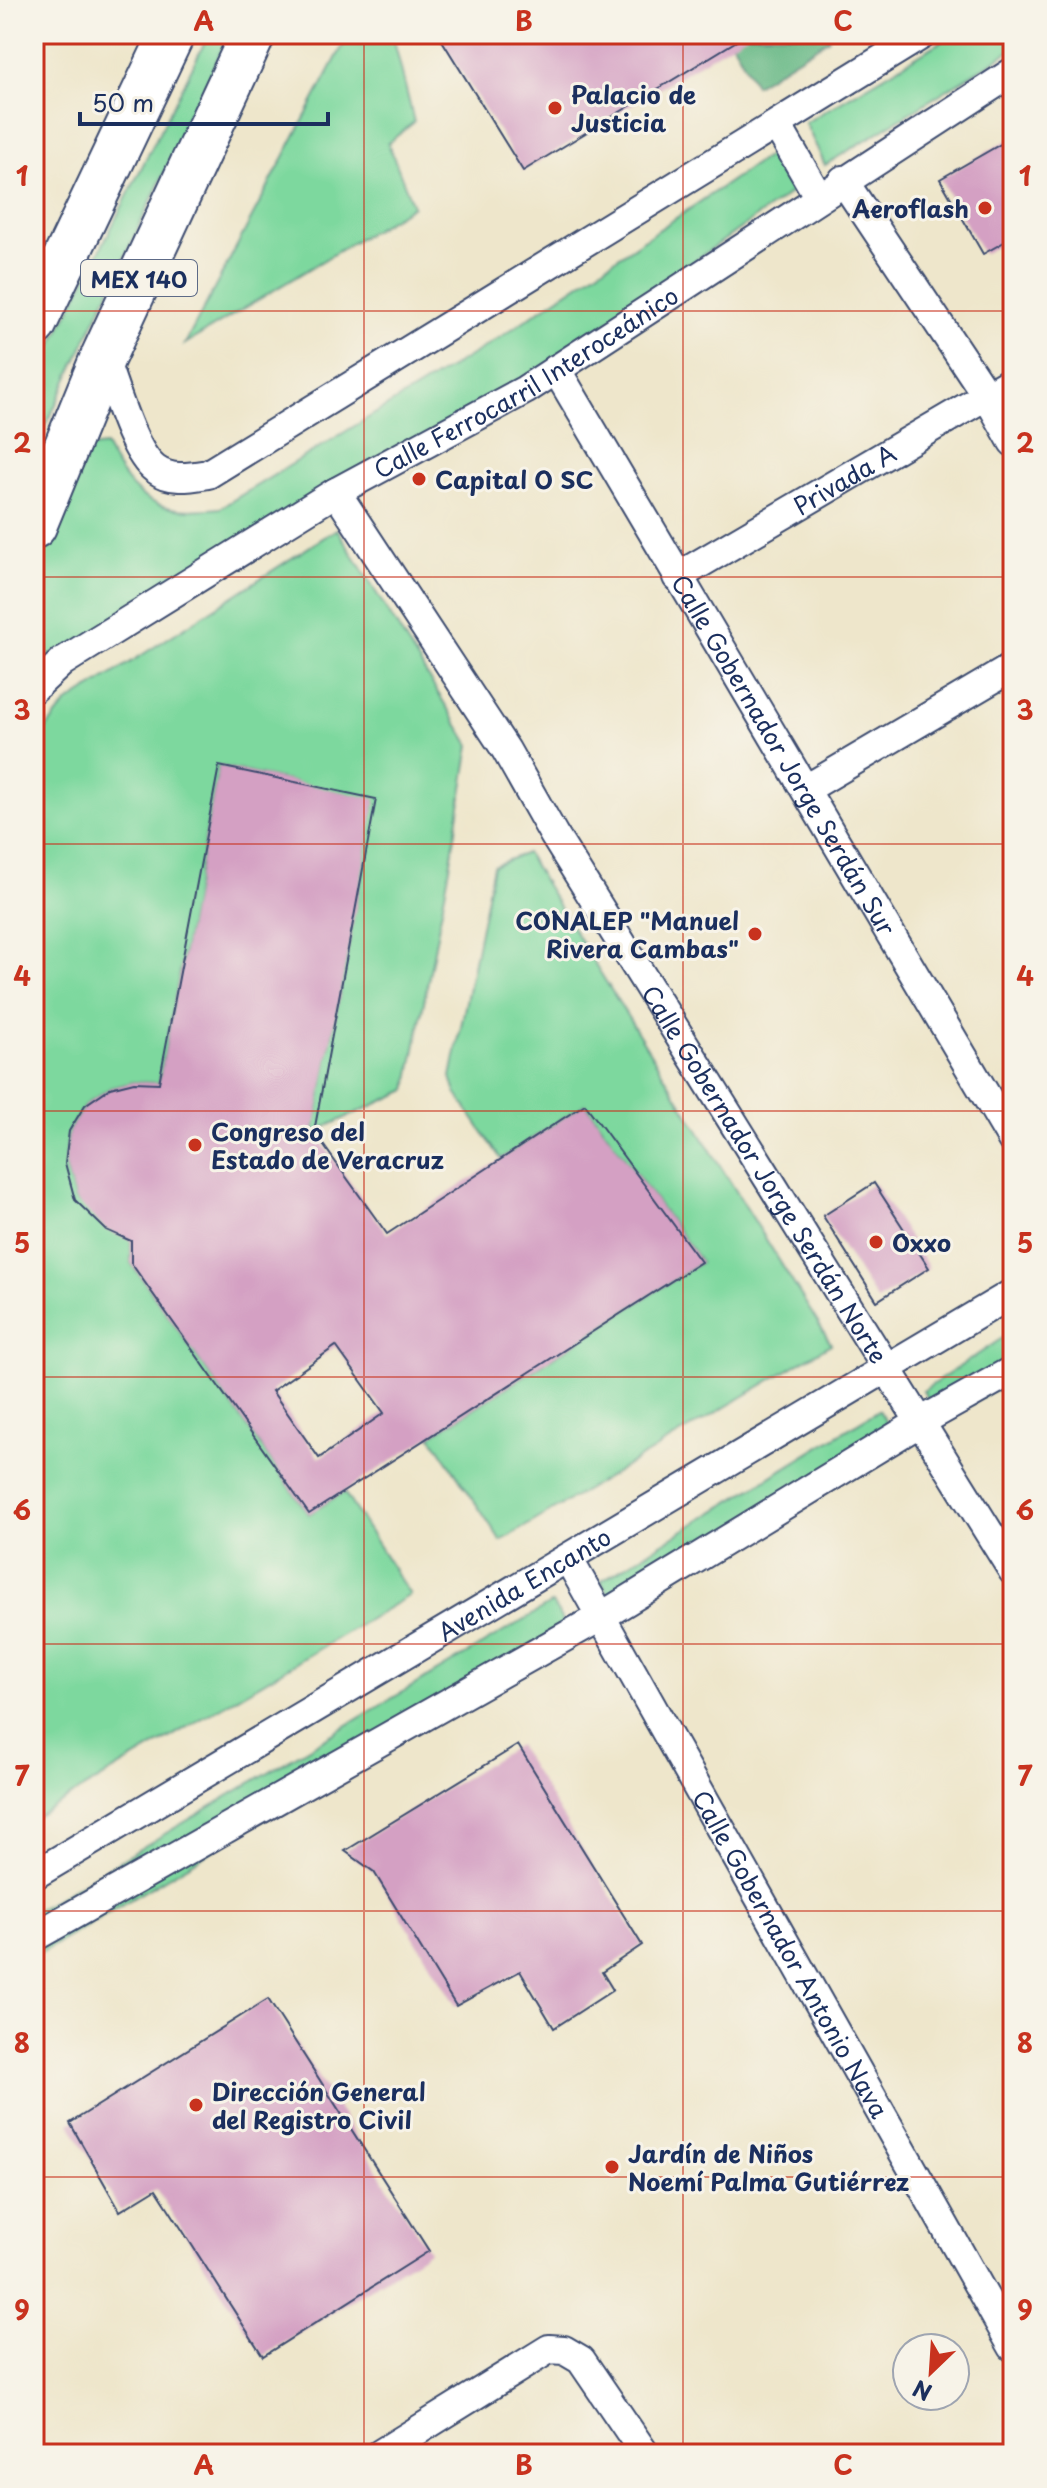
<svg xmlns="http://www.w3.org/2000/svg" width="1047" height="2488" font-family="'Playpen Sans',sans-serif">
  <rect width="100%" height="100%" fill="#f7f3e8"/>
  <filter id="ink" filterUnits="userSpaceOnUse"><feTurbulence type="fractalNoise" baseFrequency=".0125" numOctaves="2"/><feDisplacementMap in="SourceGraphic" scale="16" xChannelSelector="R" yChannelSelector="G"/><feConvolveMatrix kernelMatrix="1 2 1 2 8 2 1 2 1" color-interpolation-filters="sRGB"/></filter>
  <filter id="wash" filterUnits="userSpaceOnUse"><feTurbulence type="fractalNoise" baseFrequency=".006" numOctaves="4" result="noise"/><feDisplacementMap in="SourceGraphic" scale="32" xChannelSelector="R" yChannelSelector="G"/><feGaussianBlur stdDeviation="1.8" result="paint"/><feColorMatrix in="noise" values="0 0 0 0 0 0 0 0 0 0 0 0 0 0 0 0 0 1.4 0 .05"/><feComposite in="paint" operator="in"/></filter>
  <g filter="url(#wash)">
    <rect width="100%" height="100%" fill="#eee6cb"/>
    <!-- green -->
    <g fill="#7dd89e" stroke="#4c847e" stroke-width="2">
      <path d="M209,34H229L34,451V381Z"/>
      <path d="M349,34L393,36L414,122L388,143L413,206L185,344Z"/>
      <path d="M954,34H1013V49L825,165L805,123Z"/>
      <path d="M775,151L796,189L522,383L34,680V581L90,448L105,446C135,502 156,515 220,508L496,340Z"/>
      <path d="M337,529L470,745L450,867L407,1090L314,1132L375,800L219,766L159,1083L134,1082L110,1088L85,1105L69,1131L65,1163L75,1200L131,1241V1263L309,1514L344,1492L410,1595L34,1818V743L66,704Z"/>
      <path d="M526,853L831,1344L501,1541L431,1436L701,1262L585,1104L501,1159L456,1093L451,1077L493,866Z"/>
      <path d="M1013,1331V1378L943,1422L923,1391Z"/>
      <path d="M879,1410L898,1443L618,1611L601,1581Z"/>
      <path d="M552,1603L572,1636L34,1957V1912Z"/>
    </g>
    <!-- forest -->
    <path fill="#66b885" stroke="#407472" stroke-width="2" d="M728,34H828L829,39L755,85Z"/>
    <g id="blocks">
      <!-- building -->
      <g fill="#d4a0c3" fill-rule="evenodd">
        <path d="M438,34H748L523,171Z"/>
        <path d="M1013,137V237L983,254L940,179Z"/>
        <path d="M219,766L376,799L314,1132L387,1234L585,1104L701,1262L309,1514L131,1263V1241L106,1230L75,1200L65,1163L69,1131L85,1105L110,1088L134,1082L159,1083ZM336,1346L384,1413L319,1458L272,1391Z"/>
        <path d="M874,1183L929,1268L877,1301L823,1216Z"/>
        <path d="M518,1745L642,1945L602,1972L613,1990L554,2028L520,1971L456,2006L374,1872L345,1851Z"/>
        <path d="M268,1999L429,2251L263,2356L156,2189L120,2211L70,2123Z"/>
      </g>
    </g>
  </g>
  <g filter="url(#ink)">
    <use href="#blocks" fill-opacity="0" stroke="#3b4a6e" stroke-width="2"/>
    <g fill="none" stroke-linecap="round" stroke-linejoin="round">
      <!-- minor casing -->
      <g stroke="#3b4a6e" stroke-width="32">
        <g id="minor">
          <path d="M777,125L818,196"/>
          <path d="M843,180L987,396L1013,442"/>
          <path d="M103,357C114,384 132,452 155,469C171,481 190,477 208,474L923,34"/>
          <path id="s1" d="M556,369L1013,1141"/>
          <path id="s2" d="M336,492L506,750L554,835L1013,1571"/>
          <path id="s3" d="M677,577L1013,380"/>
          <path id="s4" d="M34,688L62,662L336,492L525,390L1013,72"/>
          <path d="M806,789L1013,667"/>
          <path id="s5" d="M569,1560L1013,2347"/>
          <path id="s6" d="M34,1875L1013,1293"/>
          <path d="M34,1937L602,1616L922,1421L1013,1370"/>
          <path d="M380,2454L549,2349L564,2350L581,2360L645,2454"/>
        </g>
      </g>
      <!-- trunk casing -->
      <g stroke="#3b4a6e" stroke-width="48">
        <g id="trunk">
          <path d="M34,324L172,34"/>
          <path d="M34,526L103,357L253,34"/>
        </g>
      </g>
      <!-- minor -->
      <use href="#minor" stroke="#fff" stroke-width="28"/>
      <!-- trunk -->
      <use href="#trunk" stroke="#fff" stroke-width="44"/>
    </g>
  </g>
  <!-- grid -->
  <path fill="none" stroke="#c8321e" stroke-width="2" stroke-opacity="0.55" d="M364,34V2454M683,34V2454M34,311H1013M34,577H1013M34,844H1013M34,1111H1013M34,1377H1013M34,1644H1013M34,1911H1013M34,2177H1013"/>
  <!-- markers -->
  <g fill="#c8321e" stroke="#f7f3e8" stroke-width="3">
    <circle cx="555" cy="108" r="8"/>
    <circle cx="985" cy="208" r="8"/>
    <circle cx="419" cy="479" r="8"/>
    <circle cx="755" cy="934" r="8"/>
    <circle cx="195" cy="1145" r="8"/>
    <circle cx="876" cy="1242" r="8"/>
    <circle cx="196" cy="2105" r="8"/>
    <circle cx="612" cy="2167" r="8"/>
  </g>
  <g text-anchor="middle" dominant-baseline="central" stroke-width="6" stroke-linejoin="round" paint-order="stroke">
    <!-- shield labels -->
    <rect fill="#f7f3e8" stroke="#5d6a87" stroke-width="2" x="81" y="260" width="116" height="36" rx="6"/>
    <g font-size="22" font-weight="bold" fill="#1b2f5e">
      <text x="139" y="278">MEX 140</text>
    </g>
    <!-- poi labels -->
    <g font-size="24" font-weight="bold" fill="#1b2f5e" stroke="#f7f3e8" text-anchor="start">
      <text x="571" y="94">Palacio de<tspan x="571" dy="28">Justicia</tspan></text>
      <text x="969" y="208" text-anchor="end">Aeroflash</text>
      <text x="435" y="479">Capital O SC</text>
      <text x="739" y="920" text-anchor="end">CONALEP "Manuel<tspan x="739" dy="28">Rivera Cambas"</tspan></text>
      <text x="211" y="1131">Congreso del<tspan x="211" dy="28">Estado de Veracruz</tspan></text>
      <text x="892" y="1242">Oxxo</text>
      <text x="212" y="2091">Dirección General<tspan x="212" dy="28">del Registro Civil</tspan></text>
      <text x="628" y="2153">Jardín de Niños<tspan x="628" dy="28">Noemí Palma Gutiérrez</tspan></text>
    </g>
    <!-- street labels -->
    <g font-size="24" fill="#1b2f5e" stroke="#f7f3e8">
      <text stroke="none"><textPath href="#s4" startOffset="580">Calle Ferrocarril Interoceánico</textPath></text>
      <text stroke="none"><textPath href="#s3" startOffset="194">Privada A</textPath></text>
      <text stroke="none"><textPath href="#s1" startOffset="448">Calle Gobernador Jorge Serdán Sur</textPath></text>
      <text stroke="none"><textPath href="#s2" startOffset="806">Calle Gobernador Jorge Serdán Norte</textPath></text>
      <text stroke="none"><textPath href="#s6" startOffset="570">Avenida Encanto</textPath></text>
      <text stroke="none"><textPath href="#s5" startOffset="452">Calle Gobernador Antonio Nava</textPath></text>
    </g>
  </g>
  <!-- margin -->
  <rect width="1047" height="2488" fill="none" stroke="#f7f3e8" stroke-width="88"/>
  <!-- north arrow -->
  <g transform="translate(931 2372) rotate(205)"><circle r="38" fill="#f7f3e8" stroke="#9fa5b1" stroke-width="2"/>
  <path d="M0-6L14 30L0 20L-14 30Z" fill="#c8321e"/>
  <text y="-12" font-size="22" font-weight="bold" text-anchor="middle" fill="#1b2f5e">N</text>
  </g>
  <!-- scale -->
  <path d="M80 112v12h248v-12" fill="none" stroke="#1b2f5e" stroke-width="4"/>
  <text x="92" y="112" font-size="24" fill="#1b2f5e" stroke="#f7f3e8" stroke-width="6" paint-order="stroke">50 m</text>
  <rect x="44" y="44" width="959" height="2400" fill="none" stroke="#c8321e" stroke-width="3"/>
  <g font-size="26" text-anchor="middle" font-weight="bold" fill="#c8321e">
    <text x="204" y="31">A</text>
    <text x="524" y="31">B</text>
    <text x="843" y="31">C</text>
    <text x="22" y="186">1</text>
    <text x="1025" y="186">1</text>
    <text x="22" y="453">2</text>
    <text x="1025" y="453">2</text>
    <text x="22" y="720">3</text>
    <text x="1025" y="720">3</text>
    <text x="22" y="986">4</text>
    <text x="1025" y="986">4</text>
    <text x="22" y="1253">5</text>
    <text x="1025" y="1253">5</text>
    <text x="22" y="1520">6</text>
    <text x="1025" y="1520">6</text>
    <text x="22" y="1786">7</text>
    <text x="1025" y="1786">7</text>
    <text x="22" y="2053">8</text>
    <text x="1025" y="2053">8</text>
    <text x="22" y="2320">9</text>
    <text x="1025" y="2320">9</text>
    <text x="204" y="2475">A</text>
    <text x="524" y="2475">B</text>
    <text x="843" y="2475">C</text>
  </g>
</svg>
